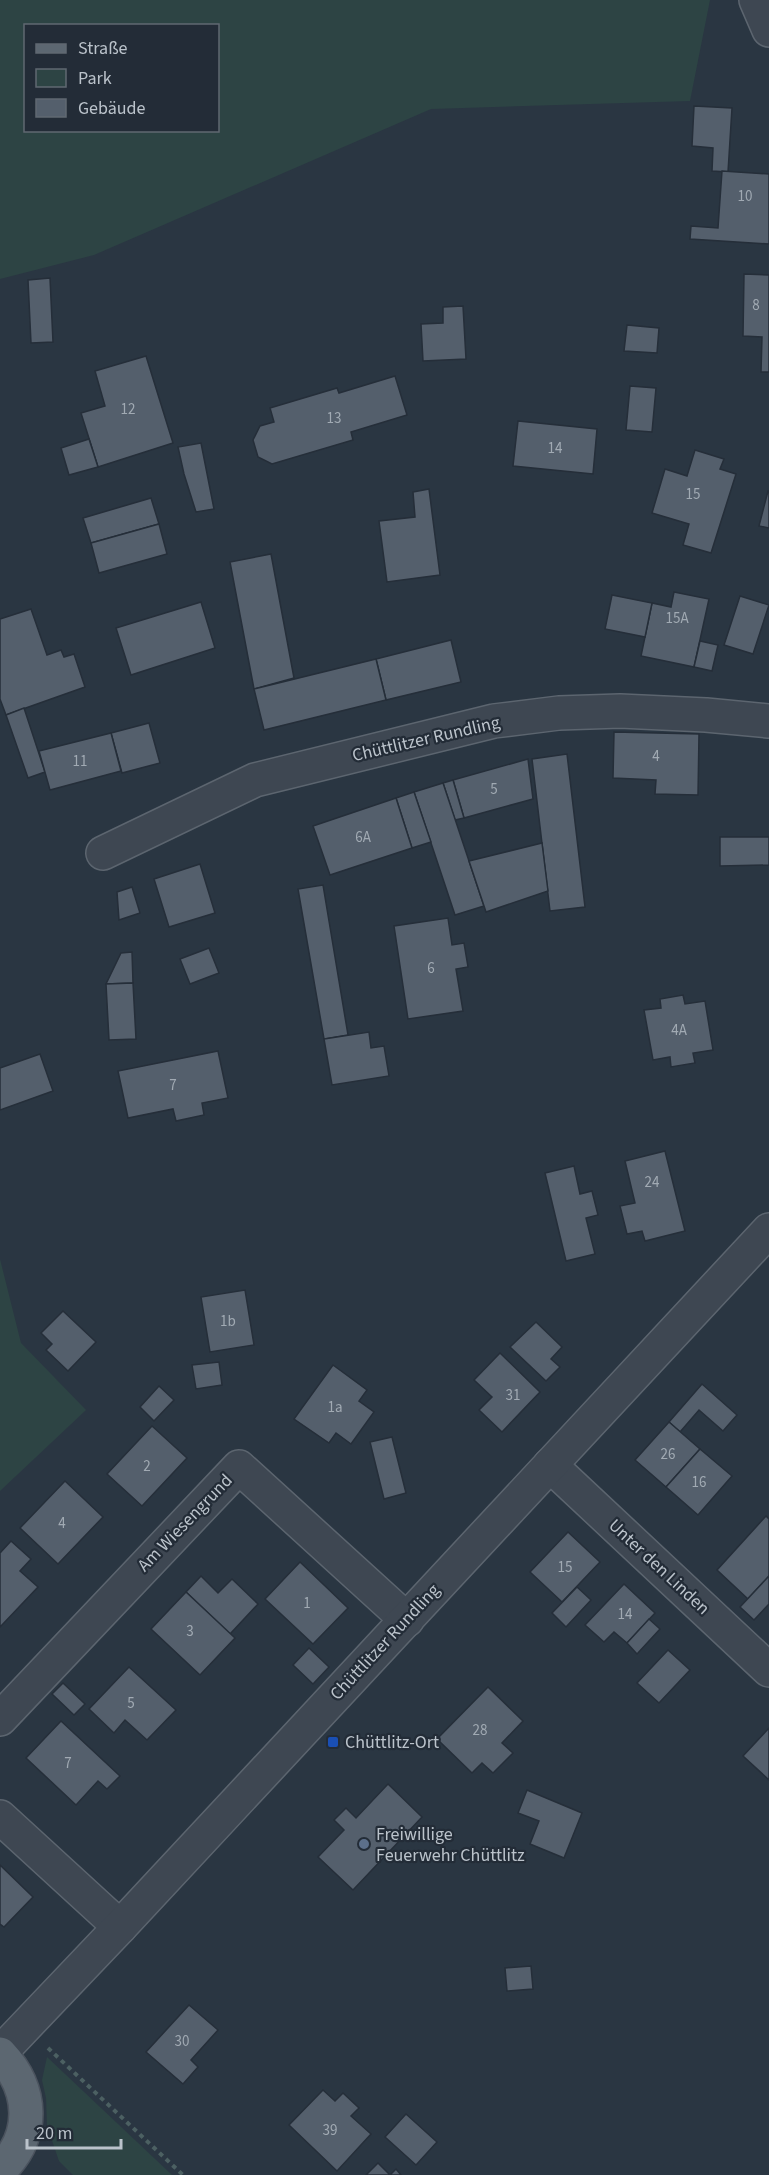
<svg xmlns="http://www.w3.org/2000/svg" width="769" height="2175" font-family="'Source Sans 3',sans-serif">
  <rect width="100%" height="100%" fill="#2a3642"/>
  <!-- green -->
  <g fill="#2d4444" fill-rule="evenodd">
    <path d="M0,0H710L690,101L431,109L94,255L0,279ZM26,26H218V130H26Z"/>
    <path d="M0,1259L21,1343L86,1410L0,1491Z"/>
    <path d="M47,2057L172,2175H73L59,2161L47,2126L46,2098L42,2080Z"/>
  </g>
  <!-- building -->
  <g fill="#545f6c" stroke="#252e39" stroke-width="1.5">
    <path d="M694,106L732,108L728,172L712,171L713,148L692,146Z"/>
    <path d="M722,171L769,174V244L690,239L691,226L718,228Z"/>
    <path d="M744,274L769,275V372H761L762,337L743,336Z"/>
    <path d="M50,278L53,342L31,343L28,280Z"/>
    <path d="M463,306L466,359L423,361L421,324L443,323V307Z"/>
    <path d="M627,325L659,328L657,353L624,351Z"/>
    <path d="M146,356L173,443L98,467L81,413L105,406L95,371Z"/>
    <path d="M395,376L407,415L351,432L353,440L272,464L258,457L253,440L260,426L274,422L270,408L337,388L339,393Z"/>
    <path d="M630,386L656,388L652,432L626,430Z"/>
    <path d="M518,421L597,429L593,474L513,466Z"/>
    <path d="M89,439L98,467L69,475L61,448Z"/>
    <path d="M201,443L214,509L196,512L184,474L178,447Z"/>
    <path d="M695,450L724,459L720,469L736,474L711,553L683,545L689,524L652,513L665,469L687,476Z"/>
    <path d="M429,489L440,575L387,582L379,521L415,517L413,492Z"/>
    <path d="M768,491H769V528L759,526Z"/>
    <path d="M151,498L159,524L91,543L83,518Z"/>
    <path d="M159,524L167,554L99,573L91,543Z"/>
    <path d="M271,554L294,678L254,689L230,562Z"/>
    <path d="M674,592L709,599L694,667L641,656L652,603L671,607Z"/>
    <path d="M612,595L652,603L645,637L605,629Z"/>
    <path d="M740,596L769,605L753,654L724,645Z"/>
    <path d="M201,602L215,648L131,675L116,628Z"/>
    <path d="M31,609L47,655L61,650L64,657L74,654L85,687L6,715L0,699V619Z"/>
    <path d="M451,640L461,682L386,700L376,659Z"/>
    <path d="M700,641L718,645L712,671L694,667Z"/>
    <path d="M376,659L386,700L264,730L254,689Z"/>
    <path d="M24,708L45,772L28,778L6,715Z"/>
    <path d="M149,723L160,763L122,773L111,733Z"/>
    <path d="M614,732L699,734L698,795L655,794L656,780L613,778Z"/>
    <path d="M111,733L121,771L50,790L39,751Z"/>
    <path d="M567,754L585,907L550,911L532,759Z"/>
    <path d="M528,759L533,799L464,818L453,780Z"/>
    <path d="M453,780L464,818L455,820L443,783Z"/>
    <path d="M443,783L484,906L455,915L414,792Z"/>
    <path d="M414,792L431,842L412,848L396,798Z"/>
    <path d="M396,798L412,848L330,875L313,826Z"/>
    <path d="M720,837H769V865L720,866Z"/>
    <path d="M542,843L548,891L486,912L469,861Z"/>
    <path d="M200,864L215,913L169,927L154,879Z"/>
    <path d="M323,885L348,1035L324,1039L298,889Z"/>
    <path d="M132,887L140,913L119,920L117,892Z"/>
    <path d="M448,918L452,945L464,943L468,967L456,969L463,1011L408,1019L394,926Z"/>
    <path d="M209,948L219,973L190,984L180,959Z"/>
    <path d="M132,952L133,983L106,984L121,953Z"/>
    <path d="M133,983L136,1039L109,1040L106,984Z"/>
    <path d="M683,995L685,1004L705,1001L713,1050L693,1053L695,1063L671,1067L670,1057L653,1060L644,1010L661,1008L660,999Z"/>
    <path d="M369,1032L371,1048L384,1046L389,1076L332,1085L324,1039Z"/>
    <path d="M218,1051L228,1098L202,1103L204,1115L176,1121L173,1109L128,1118L118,1071Z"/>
    <path d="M40,1054L53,1091L0,1110V1068Z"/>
    <path d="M665,1151L685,1231L645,1241L642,1231L627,1234L620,1206L635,1203L625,1161Z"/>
    <path d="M574,1166L580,1194L592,1191L598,1215L586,1218L595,1254L566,1261L545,1173Z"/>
    <path d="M245,1290L254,1345L210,1352L201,1297Z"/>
    <path d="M63,1311L96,1342L68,1371L46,1350L52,1344L41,1333Z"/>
    <path d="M536,1322L562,1347L551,1359L560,1367L546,1381L510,1347Z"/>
    <path d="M500,1353L540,1392L502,1432L479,1410L492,1397L474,1380Z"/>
    <path d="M219,1362L222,1385L196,1389L192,1365Z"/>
    <path d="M333,1365L367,1390L359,1401L374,1412L351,1444L336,1433L329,1443L294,1419Z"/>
    <path d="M702,1384L737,1415L723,1431L699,1410L680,1432L669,1422Z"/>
    <path d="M159,1386L174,1400L154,1421L140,1407Z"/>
    <path d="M669,1422L700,1449L666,1487L635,1460Z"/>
    <path d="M152,1426L187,1458L142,1506L107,1474Z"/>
    <path d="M392,1437L406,1493L384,1499L370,1442Z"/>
    <path d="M700,1449L732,1476L698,1515L666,1487Z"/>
    <path d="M65,1481L103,1517L58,1564L20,1528Z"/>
    <path d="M766,1516L769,1519V1576L748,1599L717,1570Z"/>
    <path d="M568,1532L600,1562L562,1602L530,1572Z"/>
    <path d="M11,1541L31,1559L20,1571L38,1587L0,1627V1553Z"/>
    <path d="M300,1562L348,1608L313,1644L265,1599Z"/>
    <path d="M201,1576L218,1593L232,1579L258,1604L230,1634L186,1592Z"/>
    <path d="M769,1576V1604L754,1620L740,1607Z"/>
    <path d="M624,1584L655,1613L627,1643L614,1632L604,1642L585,1625Z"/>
    <path d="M577,1587L591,1600L566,1627L552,1613Z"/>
    <path d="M186,1592L235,1638L200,1675L151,1629Z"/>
    <path d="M649,1619L660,1629L637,1654L627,1643Z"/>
    <path d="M309,1648L329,1667L313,1684L293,1665Z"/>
    <path d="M668,1650L690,1670L659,1703L637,1683Z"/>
    <path d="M129,1667L176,1710L147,1740L125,1720L114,1733L89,1709Z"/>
    <path d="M63,1683L85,1704L74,1715L52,1694Z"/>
    <path d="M488,1687L523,1721L502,1743L513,1753L493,1773L482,1763L472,1773L437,1739Z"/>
    <path d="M61,1721L120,1776L107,1789L98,1781L76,1805L26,1758Z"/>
    <path d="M769,1728V1780L743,1756Z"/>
    <path d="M388,1784L422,1817L353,1890L318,1857L344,1830L334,1820L346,1808L356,1818Z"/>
    <path d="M527,1790L582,1813L564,1858L530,1844L539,1821L518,1813Z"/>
    <path d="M0,1865L33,1897L4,1927L0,1924Z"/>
    <path d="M531,1966L533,1989L507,1991L505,1968Z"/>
    <path d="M189,2005L218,2030L191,2060L198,2067L183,2084L146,2052Z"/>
    <path d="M323,2090L335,2101L343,2093L359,2108L351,2116L371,2134L337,2171L289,2125Z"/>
    <path d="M406,2114L437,2142L416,2165L385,2137Z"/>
    <path d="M378,2163L390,2175L396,2169L401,2175H366Z"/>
  </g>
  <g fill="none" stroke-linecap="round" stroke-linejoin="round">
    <!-- minor casing -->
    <g stroke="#5c656f" stroke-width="36">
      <g id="minor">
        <path d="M756,0L769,30"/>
        <path d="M103,853L255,780L494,721L559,713L620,711L706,715L769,721"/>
        <path d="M550,1465L769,1670"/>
        <path d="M0,1719L239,1467L407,1620"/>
        <path d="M0,1817L120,1927"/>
        <path d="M0,2053L120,1927L769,1230"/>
      </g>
    </g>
    <!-- major casing -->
    <g stroke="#4b535e" stroke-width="36">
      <path id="major" d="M0,2054C33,2089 36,2136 0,2170"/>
    </g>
    <!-- path -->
    <path stroke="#4c6062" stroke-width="4" stroke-dasharray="4.5 4.5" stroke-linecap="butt" d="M48,2048L183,2175"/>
    <!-- minor -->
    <use href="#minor" stroke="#3e4752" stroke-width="33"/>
    <!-- major -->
    <use href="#major" stroke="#5c6771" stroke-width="33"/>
  </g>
  <!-- markers -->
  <rect fill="#1a4fb4" stroke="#232c37" stroke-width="2" x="327" y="1736" width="12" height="12" rx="3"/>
  <circle fill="#5c6f8a" stroke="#232c37" stroke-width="2" cx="364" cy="1844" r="6"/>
  <g text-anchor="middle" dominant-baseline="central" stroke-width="4.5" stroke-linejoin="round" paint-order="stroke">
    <!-- number labels -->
    <g font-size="15" fill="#a1aab3">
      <text x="745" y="196">10</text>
      <text x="756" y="305">8</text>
      <text x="128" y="409">12</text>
      <text x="334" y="418">13</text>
      <text x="555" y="448">14</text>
      <text x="693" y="494">15</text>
      <text x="677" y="618">15A</text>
      <text x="656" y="756">4</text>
      <text x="80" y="761">11</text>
      <text x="494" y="789">5</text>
      <text x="363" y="837">6A</text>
      <text x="431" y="968">6</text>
      <text x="679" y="1030">4A</text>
      <text x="173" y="1085">7</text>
      <text x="652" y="1182">24</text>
      <text x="228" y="1321">1b</text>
      <text x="513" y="1395">31</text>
      <text x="335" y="1407">1a</text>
      <text x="668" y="1454">26</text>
      <text x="147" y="1466">2</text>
      <text x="699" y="1482">16</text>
      <text x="62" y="1523">4</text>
      <text x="565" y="1567">15</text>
      <text x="307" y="1603">1</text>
      <text x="625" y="1614">14</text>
      <text x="190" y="1631">3</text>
      <text x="131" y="1703">5</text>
      <text x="480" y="1730">28</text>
      <text x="68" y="1763">7</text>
      <text x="182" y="2041">30</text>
      <text x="330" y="2130">39</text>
    </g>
    <!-- street labels -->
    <g font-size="18" fill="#bbc3cb" stroke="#232c37">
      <text transform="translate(426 739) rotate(-13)">Chüttlitzer Rundling</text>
      <text transform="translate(185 1523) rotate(-46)">Am Wiesengrund</text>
      <text transform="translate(659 1567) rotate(43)">Unter den Linden</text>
      <text transform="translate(385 1642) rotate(-47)">Chüttlitzer Rundling</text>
    </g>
    <!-- poi labels -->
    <g font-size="18" fill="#bbc3cb" stroke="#232c37" text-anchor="start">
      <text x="345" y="1742">Chüttlitz-Ort</text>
      <text x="376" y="1834">Freiwillige<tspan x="376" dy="21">Feuerwehr Chüttlitz</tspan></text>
    </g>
  </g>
  <!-- legend -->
  <rect x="24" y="24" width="195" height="108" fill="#232c37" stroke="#606872" stroke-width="1.5"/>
  <rect x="36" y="44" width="30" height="9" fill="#5c6771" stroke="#606872" stroke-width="1.5"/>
  <text x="78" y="54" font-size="18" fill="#bbc3cb">Straße</text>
  <rect x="36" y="69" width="30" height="18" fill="#2d4444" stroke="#606872" stroke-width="1.5"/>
  <text x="78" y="84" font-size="18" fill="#bbc3cb">Park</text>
  <rect x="36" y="99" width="30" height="18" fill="#545f6c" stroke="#606872" stroke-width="1.5"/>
  <text x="78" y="114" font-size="18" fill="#bbc3cb">Gebäude</text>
  <!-- scale -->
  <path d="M27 2139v9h94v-9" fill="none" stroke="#bbc3cb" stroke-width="3"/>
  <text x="36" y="2139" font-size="18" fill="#bbc3cb" stroke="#232c37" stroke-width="4.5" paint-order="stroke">20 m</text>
</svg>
